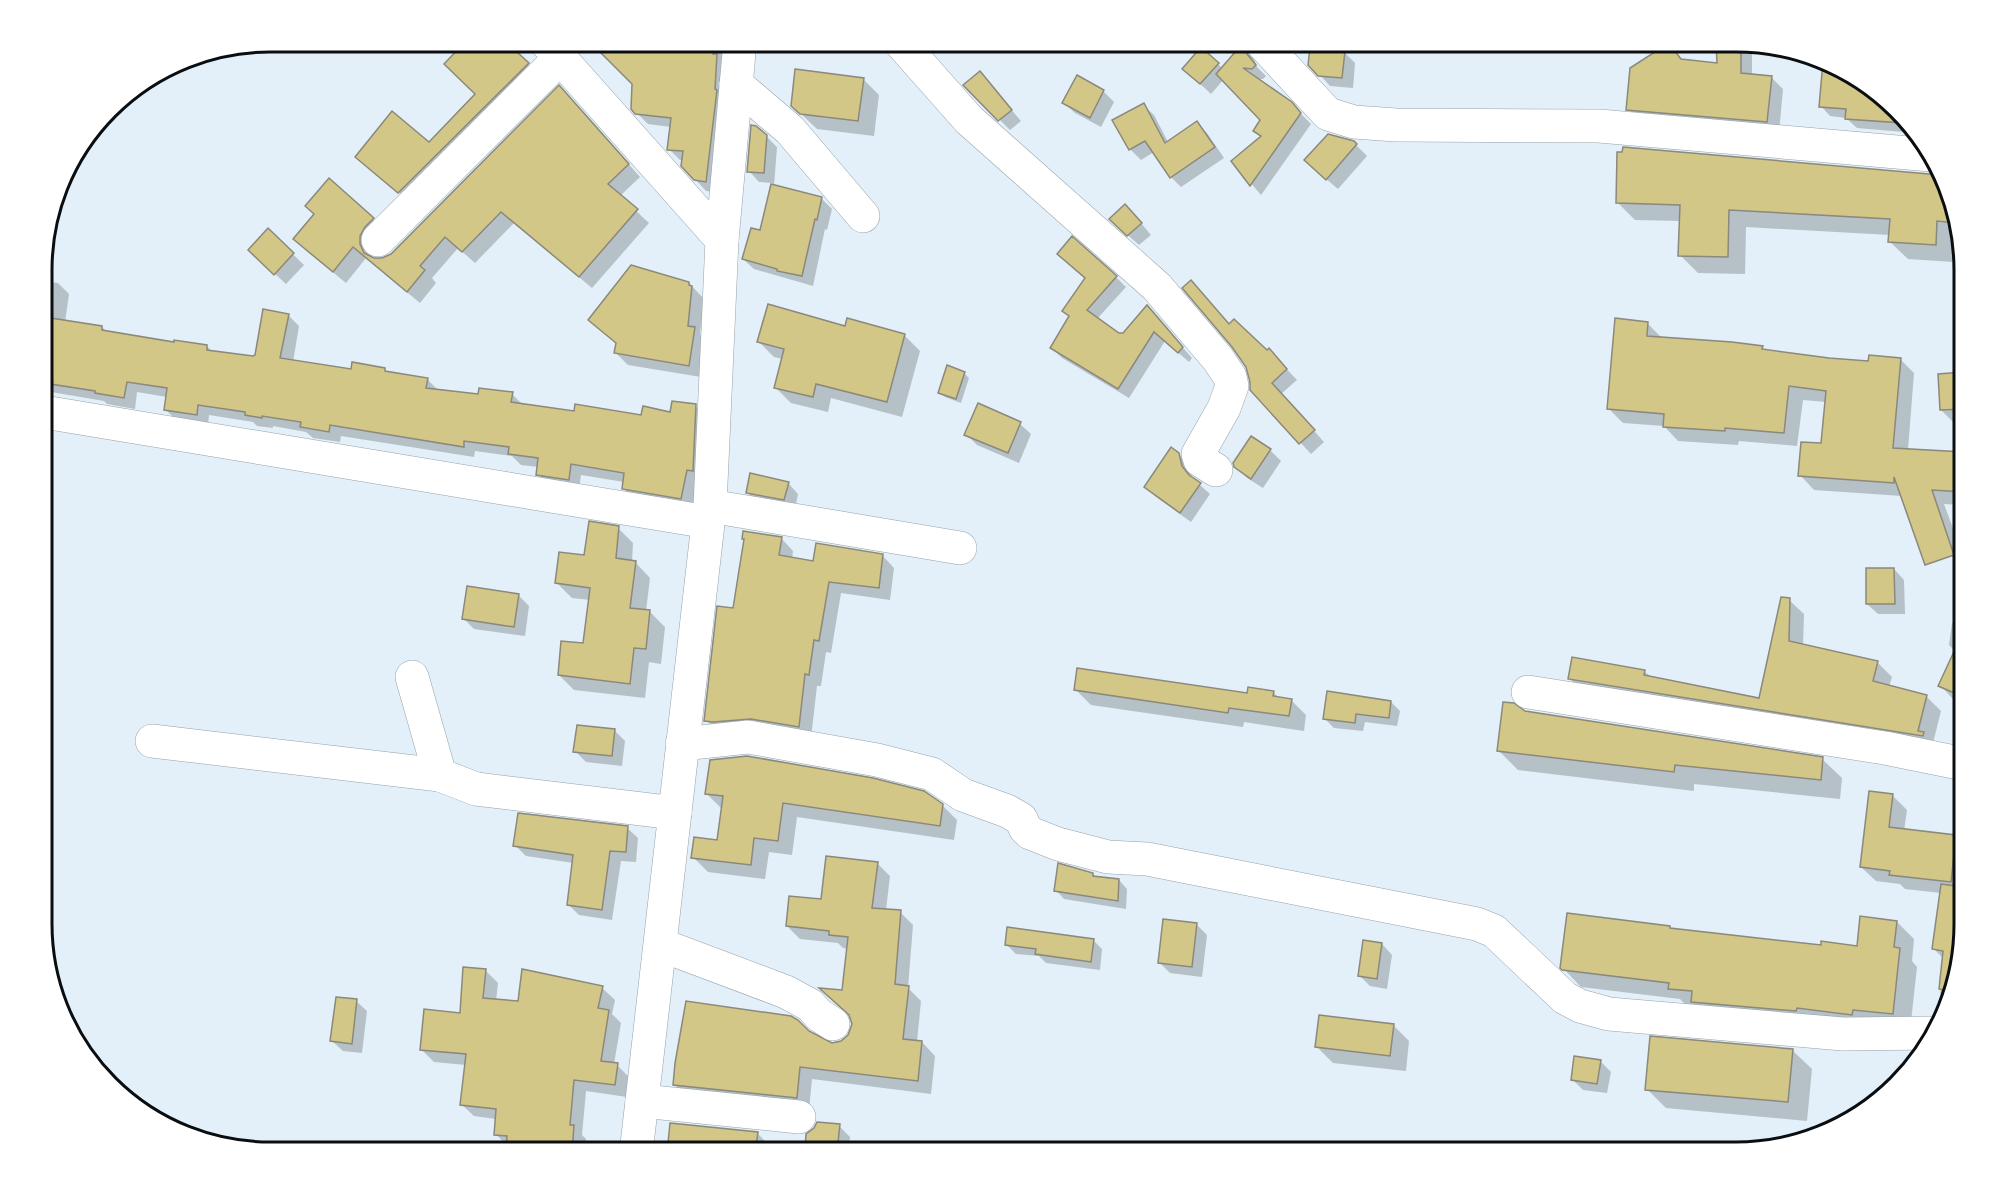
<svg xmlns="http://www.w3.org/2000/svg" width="2006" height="1195" font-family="'Open Sans',sans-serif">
  <rect width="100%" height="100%" fill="#e3f0f9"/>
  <!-- shadow -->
  <g fill="#0003">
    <path d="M677,42H726L716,192L706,191L695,179L684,160H680L669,149L671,127L648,124L637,113Z"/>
    <path d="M1653,42H1669L1683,61L1718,64V42L1752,44V75L1771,77L1783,89L1779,133L1640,121L1628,109L1657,53Z"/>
    <path d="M1243,46L1253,56L1257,67L1266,76L1263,79H1255L1291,104L1311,124L1261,195L1233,162L1262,138L1255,131L1262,120L1224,79L1211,94L1195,79L1218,64L1223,69Z"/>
    <path d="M1344,52L1355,63L1353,88L1330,86L1310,64Z"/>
    <path d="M519,55L541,77L413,205L357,157L429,144L477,94Z"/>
    <path d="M1824,62L1850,73L1905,124L1904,132L1857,128L1846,118L1830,116L1821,106Z"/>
    <path d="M980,73L1021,121L1010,130L965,85Z"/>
    <path d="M863,79L879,95L874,136L817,129L793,106Z"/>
    <path d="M1103,91L1114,102L1101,127L1075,113L1064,103Z"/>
    <path d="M571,99L640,177L620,196L649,223L592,288L514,223L475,263L458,248L432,278L436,283L420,303L366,258L346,283L307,251L373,219L385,231L371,248V258L383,260L392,255Z"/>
    <path d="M1143,105L1154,115L1168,142L1197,123L1207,133L1224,158L1181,187L1171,177L1154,152L1141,160L1130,149Z"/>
    <path d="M766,136L777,147L774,186L821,198L832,209L827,230L825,229L813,286L754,269L743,259L761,232L773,183L759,182L749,171Z"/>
    <path d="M1353,142L1367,156L1338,189L1317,171Z"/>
    <path d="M1940,173L1952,197L1960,239L1954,238L1953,262L1908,259L1890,242V235L1746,227L1745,274L1698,273L1680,255L1681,221L1635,220L1617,202Z"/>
    <path d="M1136,217L1151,235L1139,245L1121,229Z"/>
    <path d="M268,230L304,265L286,284L260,260Z"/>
    <path d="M1059,254L1116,277L1126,287L1097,319L1118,334L1124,335L1147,307L1192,358L1189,362L1165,341L1129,398L1062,358L1052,348L1070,317L1086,279Z"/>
    <path d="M44,281L58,283L69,294L65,322L102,327L107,332L175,344L207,346L212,352L253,358L288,315L299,326L293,362L352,371L385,370L388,373L427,379L439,391L479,396L512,394L523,405L575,413L642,417L671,414L695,406L706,417L692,509L634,499L623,488L624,482L581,475L579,490L549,485L538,474L539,467L521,465L512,456L475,451L474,457L341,436L340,442L313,438L306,432L273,426V428L257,426L253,422L209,415L208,425L176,420L165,409L167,397L137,392L135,409L107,404L104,401L51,392L44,385Z"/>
    <path d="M1191,282L1230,326L1279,361L1297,380L1281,394L1324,442L1311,454L1251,389L1247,366Z"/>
    <path d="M689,283L704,299L700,334L707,341L701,377L628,365L616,353L618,344L590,320Z"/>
    <path d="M1647,323L1661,337L1762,347L1765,351L1829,359L1870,362L1900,359L1914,373L1908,450L1963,454V505L1944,504L1962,553L1930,549L1902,496L1814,490L1800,475L1822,445L1826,402L1803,400L1797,446L1739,441L1738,445L1678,441L1664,426L1623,423L1609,409Z"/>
    <path d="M846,328L904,335L920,351L902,417L831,398L828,412L791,403L776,388L783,359L774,357L759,342Z"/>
    <path d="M964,373L969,378L961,403L945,397L940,392Z"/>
    <path d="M1963,374V424L1956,425L1941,410L1939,375Z"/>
    <path d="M979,405L1020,424L1031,434L1019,463L977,445L966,434Z"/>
    <path d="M1252,438L1270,450L1281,461L1263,488L1247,478L1235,467Z"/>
    <path d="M1178,454L1190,466L1192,478L1210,494L1191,522L1156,497L1146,487Z"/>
    <path d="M788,483L798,494L795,509L758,503L747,492Z"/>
    <path d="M618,528L633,543L632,562H635L650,578L646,611L650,612L665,627L661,664L649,662L645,698L574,690L559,675L584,645L590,600L572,598L557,583Z"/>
    <path d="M781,538L793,551L792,559L814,562L882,555L894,568L890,600L841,593L831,653L826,652L821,686H817L811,738L718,732L706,720L735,610Z"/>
    <path d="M1894,569L1904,580L1905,614H1878L1867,604Z"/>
    <path d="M518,595L529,606L525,636L474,629L463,618Z"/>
    <path d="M1789,600L1804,614L1803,646L1877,662L1892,677L1889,687L1926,696L1941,711L1933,743L1585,694L1570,679L1644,671L1651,677L1760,700Z"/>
    <path d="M1952,623L1964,624V703L1952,698L1940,685L1955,651L1949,645Z"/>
    <path d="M1076,690L1249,695L1273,692L1280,699L1291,700L1306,715L1304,731L1244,722L1243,727L1091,705Z"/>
    <path d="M1391,702L1400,711L1397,726L1365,722L1363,731L1334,728L1325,719Z"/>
    <path d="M614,730L625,741L622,766L586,762L575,751Z"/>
    <path d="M1498,750L1822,759L1842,778L1840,799L1694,784V791L1518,770Z"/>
    <path d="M707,794L942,805L957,820L954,840L797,817L792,855L769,852L765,879L708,872L693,857L718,842L722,809Z"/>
    <path d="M1892,795L1907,810L1904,831L1955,836L1958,803L1964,804V939L1945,999L1940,994L1944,959L1934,949L1941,893L1905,889L1900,884L1876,881L1861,867Z"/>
    <path d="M627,828L638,838L636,862L621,861L612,920L579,915L568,904L574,863L526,856L515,845Z"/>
    <path d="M877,863L890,876L886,910L900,912L913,925L908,988L921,1001L917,1042H922L935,1056L931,1094L812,1079L809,1110L688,1098L675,1085L822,1041L833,1044L843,1042L850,1034L853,1024L852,1017L823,990L844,992L848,949L843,948L838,943L800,939L787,926Z"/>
    <path d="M1093,874L1097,878L1119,880L1127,889L1126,909L1064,899L1056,890Z"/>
    <path d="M1897,922L1914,939L1912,961L1917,967L1910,1031L1687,1006L1680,999L1581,987L1562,967L1670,927L1673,930L1822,947L1858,948Z"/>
    <path d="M1196,924L1207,935L1202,977L1170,973L1159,962Z"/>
    <path d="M1093,940L1102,949L1100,970L1046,963L1039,956L1016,954L1007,945Z"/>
    <path d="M1382,944L1392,955L1387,989L1370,986L1359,975Z"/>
    <path d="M485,970L498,983L496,1001L519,1003L602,988L615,1000L612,1014L621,1023L614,1064L617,1065L629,1077L627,1097L586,1091L582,1135L586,1139L585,1153H507V1146L496,1134V1119L474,1116L461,1104L466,1065L434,1062L421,1049L461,1014Z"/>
    <path d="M356,1001L367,1011L362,1053L343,1051L332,1041Z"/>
    <path d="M1393,1025L1409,1041L1406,1071L1333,1063L1317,1047Z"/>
    <path d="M1792,1050L1812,1069L1807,1121L1666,1108L1647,1089Z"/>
    <path d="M1922,1053L1906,1075L1909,1054Z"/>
    <path d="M1600,1061L1611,1072L1607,1093L1583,1090L1572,1079Z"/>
    <path d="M839,1126L850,1137L848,1153H811L807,1149Z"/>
    <path d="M757,1133L769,1145L768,1153H668Z"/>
  </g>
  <!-- building -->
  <g fill="#d2c787" stroke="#8b887c" stroke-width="1.5">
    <path d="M465,42H506L529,63L398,193L355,157L392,111L429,142L475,94L444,64Z"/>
    <path d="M590,42H714L713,54H717L715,89L717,90L706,182L694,180L681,166L683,151L667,150L671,118L635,114L631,109L632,84Z"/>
    <path d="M1651,42H1668L1681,59L1717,63L1716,42L1741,43V73L1772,76L1767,122L1626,110L1630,68L1655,52Z"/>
    <path d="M1243,43L1247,54L1256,65L1252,69L1243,68L1292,102L1301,113L1250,186L1231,161L1261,136L1253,131L1260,120L1216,74Z"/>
    <path d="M1201,47L1219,63L1200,84L1182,69Z"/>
    <path d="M1310,47L1345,51L1342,78L1318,76L1308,65Z"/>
    <path d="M1823,61L1850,73L1904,123L1845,119L1846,109L1819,107Z"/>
    <path d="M795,69L864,78L858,121L800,114L791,106Z"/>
    <path d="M980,71L1012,110L998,121L963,85Z"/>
    <path d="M1077,75L1104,90L1090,118L1062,103Z"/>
    <path d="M559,85L629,164L608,184L638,209L579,277L501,212L462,252L445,237L420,266L425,270L407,292L353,247L333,272L293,239L314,214L305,206L329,178L374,218L365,227L360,236V244L364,253L374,258H382L391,254Z"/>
    <path d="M1144,103L1165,143L1197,121L1215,147L1170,178L1145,141L1129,150L1112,120Z"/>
    <path d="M751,125L756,126L767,135L764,173L747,172Z"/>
    <path d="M1328,134L1354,141L1357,144L1326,180L1304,160Z"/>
    <path d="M1623,147L1929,174L1939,172L1952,197L1957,223L1937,221L1936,245L1888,242L1890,219L1729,210L1728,257L1678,256L1680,205L1616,203L1617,152H1622Z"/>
    <path d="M771,184L822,197L817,220L815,219L802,276L777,271V269L742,259L751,228L760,230Z"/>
    <path d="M1125,204L1142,223L1127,236L1109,219Z"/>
    <path d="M268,228L294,253L274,275L248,250Z"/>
    <path d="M1072,236L1117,276L1087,310L1119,333H1123L1147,305L1183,347L1178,353L1154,332L1118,389L1050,348L1069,316L1062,311L1085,278L1057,254Z"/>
    <path d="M631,265L689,282V285L692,286L688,326L695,327L689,366L614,353L616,343L588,320Z"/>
    <path d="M1191,280L1229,324L1234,319L1267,350L1269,348L1287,369L1272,383L1315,430L1299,444L1250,390V382L1246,367L1232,347L1182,288Z"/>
    <path d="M768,304L845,326L847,318L905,334L887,402L816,384L813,397L774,388L784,349L757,342Z"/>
    <path d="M263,309L289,314L280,358L351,369L352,362L385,368V371L428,378L426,388L478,394L479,388L513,392L511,402L574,411L575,404L641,415L643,406L670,412L672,401L696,404L693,471L687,470L681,499L622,489L624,473L571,464L569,480L536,475L538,458L508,454L509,447L464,441V447L330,425L329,432L300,427L301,422L262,416V418L245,415V412L198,405L197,415L164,410L167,388L127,382L124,398L95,393V391L44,383V317L102,326V330L174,342V340L207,345V350L253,356L255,355Z"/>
    <path d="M1615,318L1648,322L1647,336L1732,342L1763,346L1762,349L1829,358L1868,361L1869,355L1901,358L1893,448L1964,452V492L1932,490L1954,555L1925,565L1894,477V483L1798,476L1801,442L1821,443L1826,391L1789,386L1784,433L1725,428V431L1663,427L1664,414L1607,409Z"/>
    <path d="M947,365L965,372L956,399L938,393Z"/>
    <path d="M1963,372L1964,409L1940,410L1938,374Z"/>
    <path d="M978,403L1021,422L1008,453L964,435Z"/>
    <path d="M1251,436L1271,449L1251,479L1234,467L1233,463Z"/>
    <path d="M1171,447L1179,453L1182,466L1189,475L1201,483L1180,513L1144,487Z"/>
    <path d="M750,473L789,482L784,500L746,493Z"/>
    <path d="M589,521L619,526L616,558L636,561L630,608L650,610L646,649L634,648L630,684L558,675L561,641L583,643L590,588L555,583L559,552L584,555Z"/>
    <path d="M743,531L782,537L779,555L813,561L816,543L883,554L879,588L829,582L819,641L814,640L809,675L805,674L799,727L751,719L713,722L704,721L717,606L733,608L744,539H742Z"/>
    <path d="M1866,568H1894L1895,604H1866Z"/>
    <path d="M467,586L519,594L514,627L462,619Z"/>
    <path d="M1781,597L1790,598L1789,641L1878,661L1873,681L1927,695L1918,731L1924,732L1923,736L1568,679L1572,657L1645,670L1644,675L1759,698Z"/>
    <path d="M1964,630V697L1938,686Z"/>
    <path d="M1077,668L1247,693L1248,687L1274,691L1273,696L1292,699L1289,716L1229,708L1228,713L1074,690Z"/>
    <path d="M1327,691L1391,701L1389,718L1356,714L1355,723L1323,719Z"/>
    <path d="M1503,702L1514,703L1525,711L1823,757L1821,780L1675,765L1674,772L1497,751Z"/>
    <path d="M577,725L615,729L612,756L573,752Z"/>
    <path d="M747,756L873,778L924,791L943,804L940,826L783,803L778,841L754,838L751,865L691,858L694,837L717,840L723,796L705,794L710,760Z"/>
    <path d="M1869,791L1893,794L1889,827L1956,835L1951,882L1889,875L1890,871L1860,867Z"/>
    <path d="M518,813L628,826L626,852L610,851L602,910L567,905L573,855L513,846Z"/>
    <path d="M826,856L878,862L872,908L901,910L895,984L909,986L903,1039L922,1041L918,1081L800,1067L797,1098L673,1085L675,1063L686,1001L791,1016L798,1020L809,1031L832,1043L841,1041L848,1035L852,1024L849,1015L819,988L842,990L848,937L829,935V931L786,926L789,896L821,899Z"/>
    <path d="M1058,863L1093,873V876L1119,879L1118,901L1054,891Z"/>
    <path d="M1941,884L1964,887V939L1948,991L1939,989L1943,951L1932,949Z"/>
    <path d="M1567,913L1670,926V928L1821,945V941L1857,946L1860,916L1897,921L1894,947L1900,948L1893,1014L1853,1010L1852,1015L1797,1008L1796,1011L1691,1002L1692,991L1668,989L1669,983L1562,970L1560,968Z"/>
    <path d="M1163,919L1197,923L1192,967L1158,963Z"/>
    <path d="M1007,927L1094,939L1091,962L1035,954L1036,949L1005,945Z"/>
    <path d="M1363,940L1382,943L1377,979L1358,976Z"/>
    <path d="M463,967L486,969L483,998L518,1001L522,969L603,986L598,1008L609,1010L601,1061L618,1063L615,1085L574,1080L570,1125H574L572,1153H506L507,1136L494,1135L496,1109L460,1105L466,1054L420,1050L424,1009L460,1013Z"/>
    <path d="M336,997L357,999L352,1044L330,1041Z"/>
    <path d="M1319,1015L1394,1024L1390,1056L1315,1047Z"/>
    <path d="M1650,1036L1793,1049L1788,1102L1645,1090Z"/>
    <path d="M1574,1056L1601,1060L1597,1084L1571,1080Z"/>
    <path d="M817,1122L840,1124L837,1152L805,1149L806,1134L814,1128Z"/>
    <path d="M670,1123L758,1132L755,1153H667Z"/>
  </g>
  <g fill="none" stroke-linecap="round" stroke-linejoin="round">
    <!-- minor casing -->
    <g stroke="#96a2aa" stroke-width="34">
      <g id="minor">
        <path d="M546,42L722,240"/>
        <path d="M900,42L969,120L1157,287L1218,359L1230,377L1232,386L1224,408L1198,454L1200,460L1216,470"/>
        <path d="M1261,42L1328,114L1354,122L1396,125L1599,126L1931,155"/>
        <path d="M736,84L790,130L863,216"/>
        <path d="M378,240L560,58"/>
        <path d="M44,412L708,522"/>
        <path d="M710,506L960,548"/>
        <path d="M412,677L440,775L476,789L675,813"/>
        <path d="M1528,692L1885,748L1964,764"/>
        <path d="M152,741L440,775"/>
        <path d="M682,744L748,737L877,760L932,774L963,795L1007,811L1021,819L1025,828L1030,833L1058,844L1108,857L1147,859L1477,924L1494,931L1565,998L1580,1006L1609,1014L1843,1034L1935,1033"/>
        <path d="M661,945L786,992L810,1005L819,1015L833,1024"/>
        <path d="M642,1101L799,1117"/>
        <path d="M636,1153L710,506L722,240L740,42"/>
      </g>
    </g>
    <!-- minor -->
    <use href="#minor" stroke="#fff" stroke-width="33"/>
  </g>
  <!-- crop -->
  <path d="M0 0H2006V1195H0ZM270 52H1736A218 218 0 0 1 1954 270V924A218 218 0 0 1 1736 1142H270A218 218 0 0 1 52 924V270A218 218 0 0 1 270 52Z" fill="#fff" fill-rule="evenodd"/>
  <path fill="none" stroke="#0a0e11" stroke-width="3" d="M270 52H1736A218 218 0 0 1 1954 270V924A218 218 0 0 1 1736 1142H270A218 218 0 0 1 52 924V270A218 218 0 0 1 270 52Z"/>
</svg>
